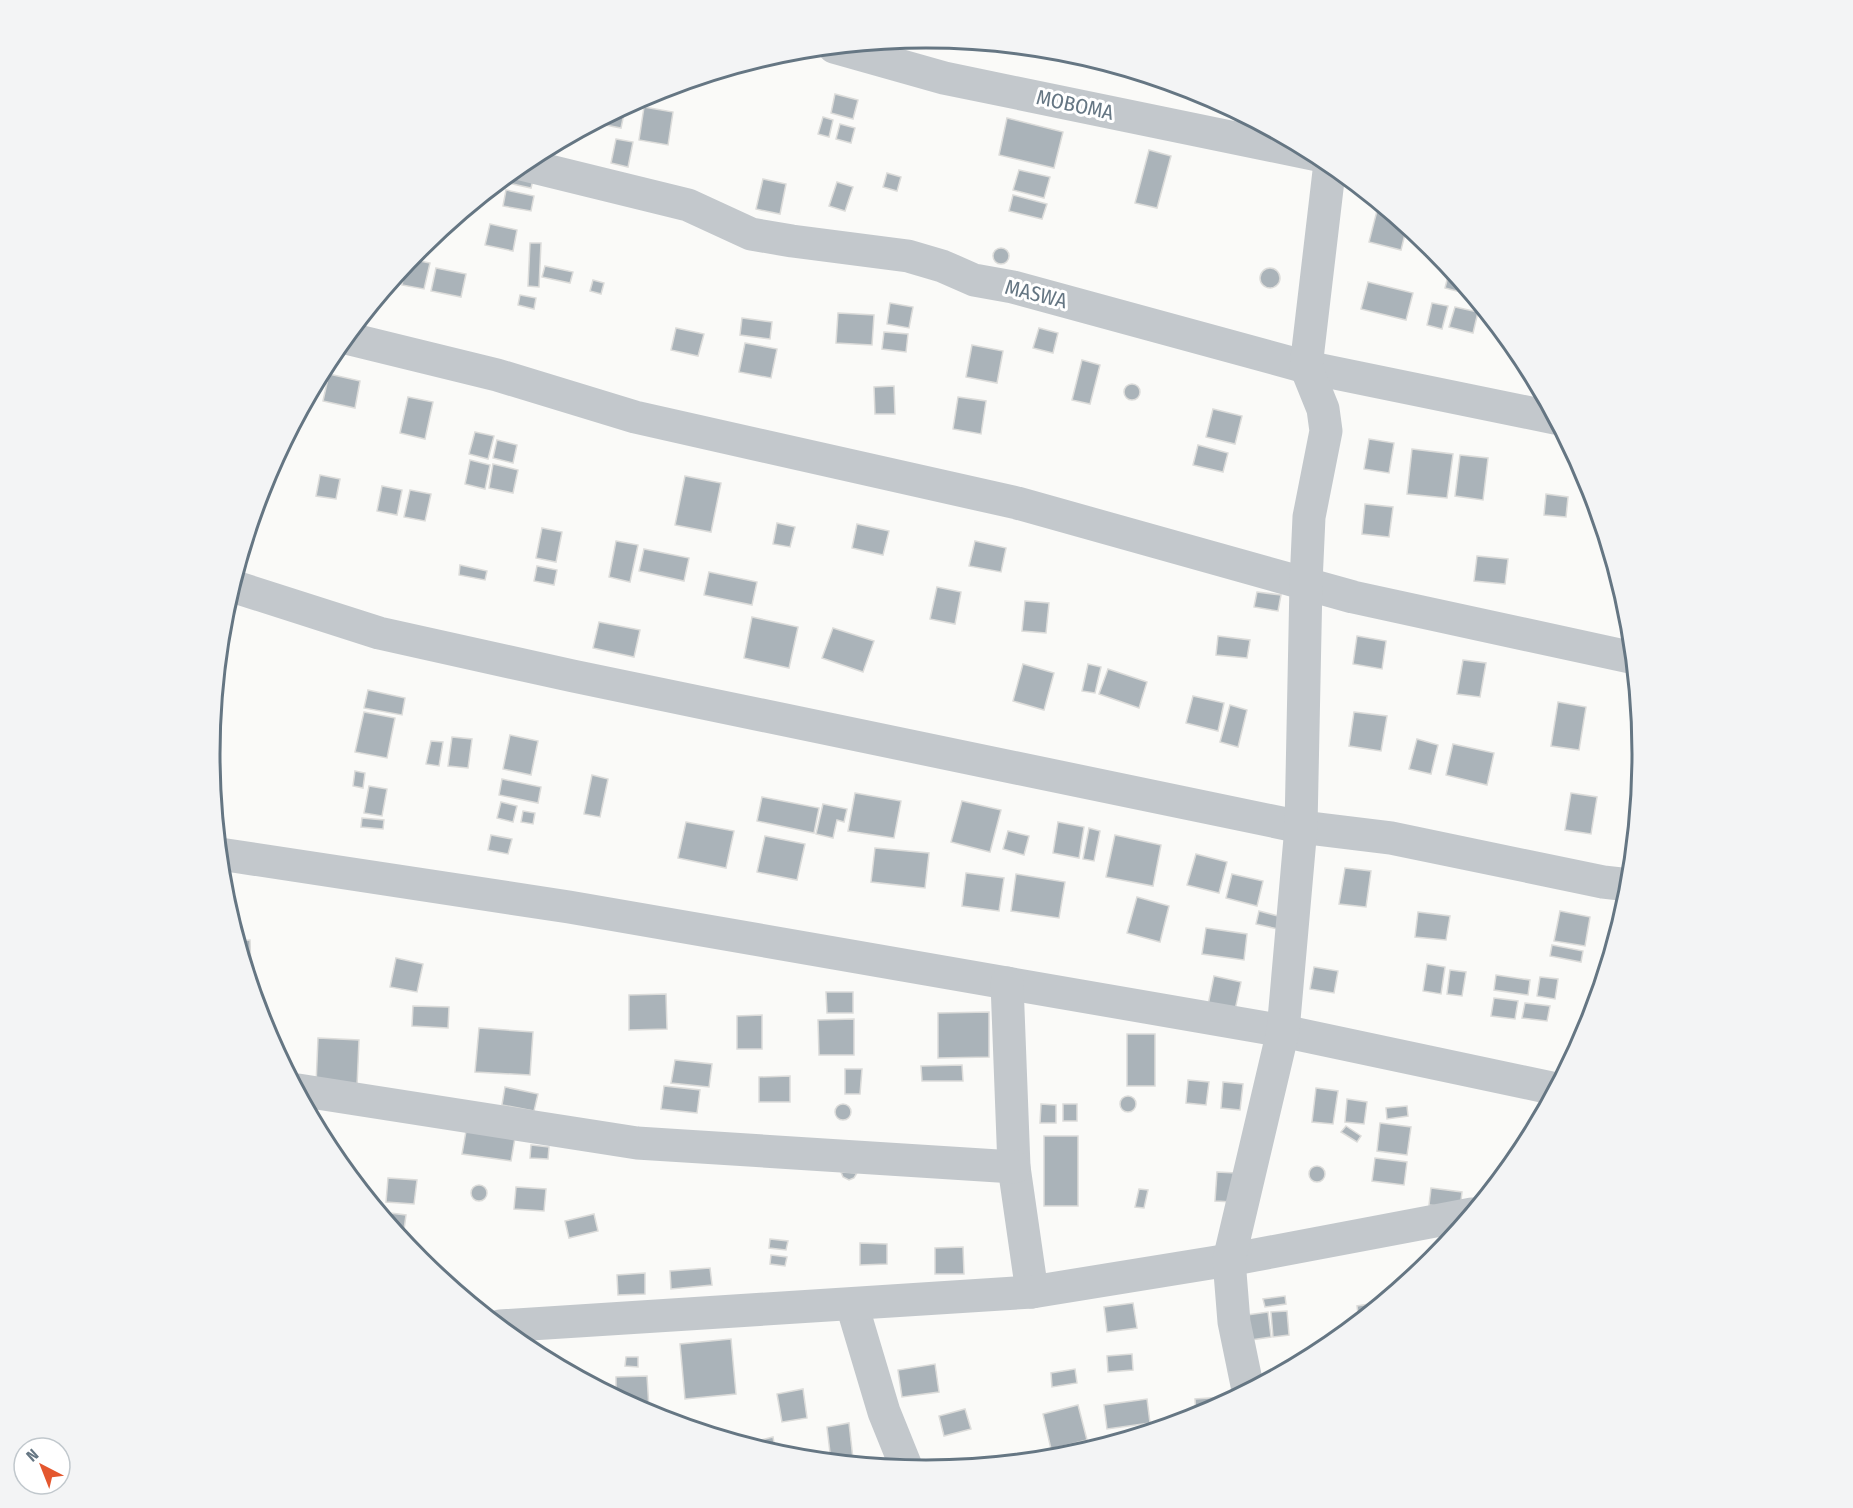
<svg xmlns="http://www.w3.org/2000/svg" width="1853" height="1508" font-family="'Fira Sans Condensed',sans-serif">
  <rect width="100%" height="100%" fill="#fafaf8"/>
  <!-- building -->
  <g fill="#aab3b9" stroke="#dcdcda" stroke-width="1.5">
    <path d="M835,94L858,100L853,119L831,113Z"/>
    <path d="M644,107L673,112L668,145L639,140Z"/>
    <path d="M622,108L625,109L621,128L595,123Z"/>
    <path d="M823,117L833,120L829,137L818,134Z"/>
    <path d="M1007,118L1063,132L1054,168L999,155Z"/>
    <path d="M840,124L855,128L851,143L836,139Z"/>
    <path d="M616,139L633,142L628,167L611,163Z"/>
    <path d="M1149,150L1171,156L1157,208L1135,203Z"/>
    <path d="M1019,170L1050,177L1044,198L1013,190Z"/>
    <path d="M513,171L534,176L531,188L503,182L504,178Z"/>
    <path d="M887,173L901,177L897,191L883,187Z"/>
    <path d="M763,179L786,184L780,214L756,209Z"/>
    <path d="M837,182L853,187L845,211L829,206Z"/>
    <path d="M506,190L534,196L531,211L503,206Z"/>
    <path d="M1013,195L1047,204L1042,219L1009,211Z"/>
    <path d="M1379,203L1407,226L1401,250L1369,242Z"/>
    <path d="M490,224L517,230L513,251L485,245Z"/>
    <path d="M530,243H541L539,287L528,286Z"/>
    <circle cx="1001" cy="256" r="8"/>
    <path d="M410,259L430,263L424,289L402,285L406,264Z"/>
    <path d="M545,266L573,272L570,283L542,277Z"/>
    <path d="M436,268L466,274L461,297L431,291Z"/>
    <path d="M1450,268L1472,295L1445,288Z"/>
    <circle cx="1270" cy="278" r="10"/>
    <path d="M593,280L604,283L601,294L590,291Z"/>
    <path d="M1368,282L1413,293L1406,320L1361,309Z"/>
    <path d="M520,295L536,298L534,309L518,305Z"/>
    <path d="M890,303L913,307L909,328L887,324Z"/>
    <path d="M1432,303L1448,306L1442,329L1427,325Z"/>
    <path d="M1455,307L1478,312L1473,333L1449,327Z"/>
    <path d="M838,313L874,315L872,345L836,343Z"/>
    <path d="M742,318L772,322L770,339L740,335Z"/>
    <path d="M676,328L704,334L698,356L671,350Z"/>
    <path d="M1039,328L1058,333L1053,353L1033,348Z"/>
    <path d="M884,332L908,334L906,352L882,349Z"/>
    <path d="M745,343L777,349L771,378L739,372Z"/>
    <path d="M972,345L1003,351L997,383L966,377Z"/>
    <path d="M1082,360L1100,365L1090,404L1072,400Z"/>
    <path d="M329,374L360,381L355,408L323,401Z"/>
    <circle cx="1132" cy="392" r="8"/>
    <path d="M894,386L895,414H875L874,387Z"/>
    <path d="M408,397L433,402L425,439L400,433Z"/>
    <path d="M958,397L986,401L981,434L953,429Z"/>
    <path d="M1213,409L1242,416L1235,444L1206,437Z"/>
    <path d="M475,432L494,436L488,459L469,454Z"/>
    <path d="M1369,439L1394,443L1389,473L1364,469Z"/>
    <path d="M497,440L517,445L513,463L493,458Z"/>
    <path d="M1198,445L1228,453L1223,472L1193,465Z"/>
    <path d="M1412,449L1453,454L1447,498L1407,494Z"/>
    <path d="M1460,455L1488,458L1483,500L1455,496Z"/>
    <path d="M470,460L490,465L485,489L465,484Z"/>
    <path d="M493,464L518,470L513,493L489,488Z"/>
    <path d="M320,475L340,479L336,499L316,496Z"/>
    <path d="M685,476L721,483L711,532L675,525Z"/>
    <path d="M382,486L402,490L397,515L377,511Z"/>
    <path d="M410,490L431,494L425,521L404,517Z"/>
    <path d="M1546,494L1568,497L1566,517L1544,515Z"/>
    <path d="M1365,504L1393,507L1389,537L1362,534Z"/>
    <path d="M777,523L795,527L790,547L773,544Z"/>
    <path d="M857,524L889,531L883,555L852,548Z"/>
    <path d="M542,528L562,532L556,562L536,558Z"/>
    <path d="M616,541L638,545L630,582L609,577Z"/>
    <path d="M975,541L1006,548L1001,572L969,566Z"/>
    <path d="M644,549L689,558L684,581L639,571Z"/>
    <path d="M1477,556L1508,559L1505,584L1474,581Z"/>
    <path d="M460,565L487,571L485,580L459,575Z"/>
    <path d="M537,566L557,570L554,585L534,581Z"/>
    <path d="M709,572L757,582L752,605L704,595Z"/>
    <path d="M937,587L961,592L955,624L930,619Z"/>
    <path d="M1257,592L1281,595L1278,611L1254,607Z"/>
    <path d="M1025,601L1049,603L1046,633L1022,631Z"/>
    <path d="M752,617L798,627L789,668L744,658Z"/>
    <path d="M599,622L640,630L634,657L593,648Z"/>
    <path d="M833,628L874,641L863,672L822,658Z"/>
    <path d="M1218,636L1250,640L1247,658L1216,655Z"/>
    <path d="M1357,636L1386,641L1382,669L1353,664Z"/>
    <path d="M220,652L227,655L218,678H217Z"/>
    <path d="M1463,660L1486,663L1480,697L1457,694Z"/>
    <path d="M1023,664L1054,673L1044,710L1013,701Z"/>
    <path d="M1088,664L1101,667L1095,693L1082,691Z"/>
    <path d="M1108,669L1147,682L1139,708L1099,694Z"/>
    <path d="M368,690L405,698L402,715L364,708Z"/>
    <path d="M1193,696L1224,703L1218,731L1186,723Z"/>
    <path d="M1558,702L1586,707L1579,750L1551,746Z"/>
    <path d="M1230,705L1247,710L1238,747L1220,742Z"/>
    <path d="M364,712L395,718L387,758L355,752Z"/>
    <path d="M1354,712L1387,716L1381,751L1349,746Z"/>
    <path d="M510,735L538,741L531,775L503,769Z"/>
    <path d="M452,737L472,739L468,768L448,766Z"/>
    <path d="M1417,739L1438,745L1431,774L1409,769Z"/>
    <path d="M431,741L443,742L439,766L426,764Z"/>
    <path d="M1453,744L1494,753L1487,785L1446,775Z"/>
    <path d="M355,771L365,773L363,788L353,786Z"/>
    <path d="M592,775L608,779L600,817L584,814Z"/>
    <path d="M502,779L541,787L538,803L499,795Z"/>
    <path d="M369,786L387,789L382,816L364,813Z"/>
    <path d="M855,793L901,801L894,838L848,831Z"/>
    <path d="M1571,793L1597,797L1591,834L1565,830Z"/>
    <path d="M762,797L819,808L814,833L757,821Z"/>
    <path d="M962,801L1001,810L990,852L951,842Z"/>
    <path d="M501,802L517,806L513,822L497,818Z"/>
    <path d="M823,804L847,809L844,822L837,820L833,838L816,834Z"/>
    <path d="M523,811L535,813L533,824L521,822Z"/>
    <path d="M362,818L384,820L383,829L361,827Z"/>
    <path d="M686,822L734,831L726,868L678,858Z"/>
    <path d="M1058,822L1084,827L1079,858L1053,853Z"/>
    <path d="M1089,828L1100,831L1094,861L1083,859Z"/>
    <path d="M1008,831L1029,836L1024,855L1003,849Z"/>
    <path d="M491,835L512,839L508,854L488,850Z"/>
    <path d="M1115,835L1161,845L1153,886L1106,877Z"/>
    <path d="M765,836L805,844L797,880L757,872Z"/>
    <path d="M875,848L929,853L925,888L871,882Z"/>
    <path d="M1196,854L1227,862L1219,893L1187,885Z"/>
    <path d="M1345,868L1371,871L1366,907L1339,904Z"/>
    <path d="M966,873L1004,878L999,911L962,906Z"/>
    <path d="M1016,874L1065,882L1059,918L1011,911Z"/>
    <path d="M1232,874L1263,881L1257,906L1226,898Z"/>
    <path d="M1137,897L1169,906L1160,942L1127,933Z"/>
    <path d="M1259,911L1282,917L1278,929L1256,924Z"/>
    <path d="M1560,911L1590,917L1585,946L1554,941Z"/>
    <path d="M1418,912L1450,916L1446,940L1415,937Z"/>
    <path d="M1206,928L1247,934L1244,960L1202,954Z"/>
    <path d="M250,940L251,973L248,974L238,941Z"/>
    <path d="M1552,945L1583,951L1581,962L1550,956Z"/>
    <path d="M396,958L423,964L417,992L390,987Z"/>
    <path d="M1427,964L1445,967L1441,994L1423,991Z"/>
    <path d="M1314,967L1338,971L1334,993L1310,989Z"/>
    <path d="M1450,970L1466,972L1462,996L1447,994Z"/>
    <path d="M1496,975L1530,980L1528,995L1494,990Z"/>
    <path d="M1214,976L1241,982L1235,1010L1208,1005Z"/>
    <path d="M1540,977L1558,979L1555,999L1537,996Z"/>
    <path d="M826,992H853V1013H827Z"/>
    <path d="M666,994L667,1029L629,1030V995Z"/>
    <path d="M1494,998L1518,1001L1515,1019L1491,1016Z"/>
    <path d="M1525,1003L1550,1006L1547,1021L1522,1018Z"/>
    <path d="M413,1006L449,1007L448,1028L412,1026Z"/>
    <path d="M989,1012V1057L938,1058V1013Z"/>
    <path d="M762,1015V1049H737V1016Z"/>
    <path d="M854,1019V1055H819L818,1020Z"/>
    <path d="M479,1028L533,1032L530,1075L475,1072Z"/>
    <rect x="1127" y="1034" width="28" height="52"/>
    <path d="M318,1038L359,1040L357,1086L316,1085Z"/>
    <path d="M675,1060L712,1064L709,1087L671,1083Z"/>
    <path d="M962,1065L963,1081H922L921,1066Z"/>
    <path d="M845,1069H862L860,1094H845Z"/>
    <path d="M790,1076V1102H759V1077Z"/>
    <path d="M1188,1080L1209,1082L1206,1105L1186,1103Z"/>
    <path d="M1223,1082L1243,1084L1240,1110L1221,1108Z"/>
    <path d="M664,1086L700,1090L697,1113L661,1109Z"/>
    <path d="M505,1087L538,1094L534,1111L502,1105Z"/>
    <path d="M1316,1088L1338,1091L1333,1124L1312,1122Z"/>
    <circle cx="1128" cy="1104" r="8"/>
    <path d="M1347,1099L1367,1102L1364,1124L1345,1122Z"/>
    <path d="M1041,1104L1056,1105V1123H1040Z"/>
    <rect x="1063" y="1104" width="14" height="17"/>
    <circle cx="843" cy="1112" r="8"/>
    <path d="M1407,1106L1408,1116L1387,1119L1386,1108Z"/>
    <path d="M1380,1123L1411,1127L1407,1155L1377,1151Z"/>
    <path d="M1346,1126L1361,1136L1357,1142L1341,1132Z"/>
    <path d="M466,1131L515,1138L511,1161L462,1154Z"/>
    <rect x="1044" y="1136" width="34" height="70"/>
    <path d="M531,1145L549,1147L548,1159L530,1158Z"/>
    <path d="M1375,1158L1407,1162L1404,1185L1372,1181Z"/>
    <circle cx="1317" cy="1174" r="8"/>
    <path d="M841,1172L857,1173L854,1178L849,1180L843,1177Z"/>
    <path d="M1217,1172L1236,1173L1234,1202L1215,1201Z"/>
    <path d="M388,1178L417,1180L414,1204L386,1202Z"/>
    <circle cx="479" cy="1193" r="8"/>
    <path d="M516,1187L546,1189L544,1211L514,1209Z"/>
    <path d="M1431,1188L1462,1192L1460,1209L1429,1205Z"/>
    <path d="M1139,1189L1148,1190L1144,1208L1135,1207Z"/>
    <path d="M382,1212L406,1215L403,1237H400L382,1214Z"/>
    <path d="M594,1214L598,1231L569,1238L565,1221Z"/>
    <path d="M770,1239L788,1241L786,1250L769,1248Z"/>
    <path d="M860,1243L887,1244V1264L860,1265Z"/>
    <path d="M963,1247L964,1274H935V1248Z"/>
    <path d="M771,1255L787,1257L785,1266L770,1264Z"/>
    <path d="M710,1268L712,1285L671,1289L670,1271Z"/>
    <path d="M645,1273V1294L618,1295L617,1275Z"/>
    <path d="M1285,1296L1286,1304L1265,1307L1263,1299Z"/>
    <path d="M1383,1302L1359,1321L1357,1306Z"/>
    <path d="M1133,1303L1137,1328L1107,1332L1104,1307Z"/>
    <path d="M1287,1311L1289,1335L1273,1337L1271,1312Z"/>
    <path d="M1268,1312L1271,1337L1244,1341L1240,1316Z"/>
    <path d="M731,1339L736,1394L685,1399L680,1344Z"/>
    <path d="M1328,1347L1324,1350L1307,1359L1305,1350Z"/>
    <path d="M1132,1354L1133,1370L1108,1372L1107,1356Z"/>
    <path d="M626,1357H638V1367L625,1366Z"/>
    <path d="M935,1364L939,1392L902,1397L898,1370Z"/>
    <path d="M1075,1369L1077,1383L1052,1387L1051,1373Z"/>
    <path d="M647,1376L649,1409H640L616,1397V1377Z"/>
    <path d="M803,1389L807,1418L782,1422L777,1394Z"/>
    <path d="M1224,1397L1225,1403L1196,1417L1195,1399Z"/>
    <path d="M1147,1399L1150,1423L1107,1429L1104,1405Z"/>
    <path d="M1078,1405L1087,1440L1051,1449L1043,1414Z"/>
    <path d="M965,1409L971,1429L944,1436L939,1416Z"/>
    <path d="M849,1423L853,1459L831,1461L827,1427Z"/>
    <path d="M773,1437L776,1454L745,1444Z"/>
  </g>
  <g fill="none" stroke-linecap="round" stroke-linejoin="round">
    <!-- minor -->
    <g stroke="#c3c8cc" stroke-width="33">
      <path d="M834,47L944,78L1318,155"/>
      <path d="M521,164L688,205L751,234L792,241L908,256L942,266L974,280L1013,287L1306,367L1555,418"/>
      <path d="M346,338L497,375L635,417L1017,503L1353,597L1634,658"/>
      <path d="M232,586L379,633L573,676L1301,827L1391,838L1603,882L1630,885"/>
      <path d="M220,854L569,907L1283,1031L1556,1089"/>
      <path d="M1007,983L1014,1167L1032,1292"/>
      <path d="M298,1090L637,1143L1014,1167"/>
      <path d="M852,1305L884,1412L907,1469"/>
      <path d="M500,1326L1032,1292L1229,1260L1472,1214"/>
      <path d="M1248,1390L1234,1322L1229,1260L1283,1031L1301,827L1306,583L1309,517L1326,431L1323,409L1306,367L1330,163"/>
    </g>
  </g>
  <g text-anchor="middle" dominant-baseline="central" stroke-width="6" stroke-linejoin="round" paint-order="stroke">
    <!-- street labels -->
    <g font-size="21" fill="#657683" stroke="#fff">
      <text transform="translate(1075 105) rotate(12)">MOBOMA</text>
      <text transform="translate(1036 294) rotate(14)">MASWA</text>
    </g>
  </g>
  <!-- crop -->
  <path d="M0 0H1853V1508H0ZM220 754a706 706 0 1 1 1412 0a706 706 0 1 1-1412 0Z" fill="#f3f4f5" fill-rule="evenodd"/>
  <path fill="none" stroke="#657683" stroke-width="3" d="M220 754a706 706 0 1 1 1412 0a706 706 0 1 1-1412 0Z"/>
  <!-- north arrow -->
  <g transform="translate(42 1466) rotate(318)"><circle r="28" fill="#ffffff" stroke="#c1c8cd" stroke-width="1.5"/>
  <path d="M0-4.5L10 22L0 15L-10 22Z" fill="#e4572e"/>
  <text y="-9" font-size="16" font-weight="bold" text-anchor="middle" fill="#657683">N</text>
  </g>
</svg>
